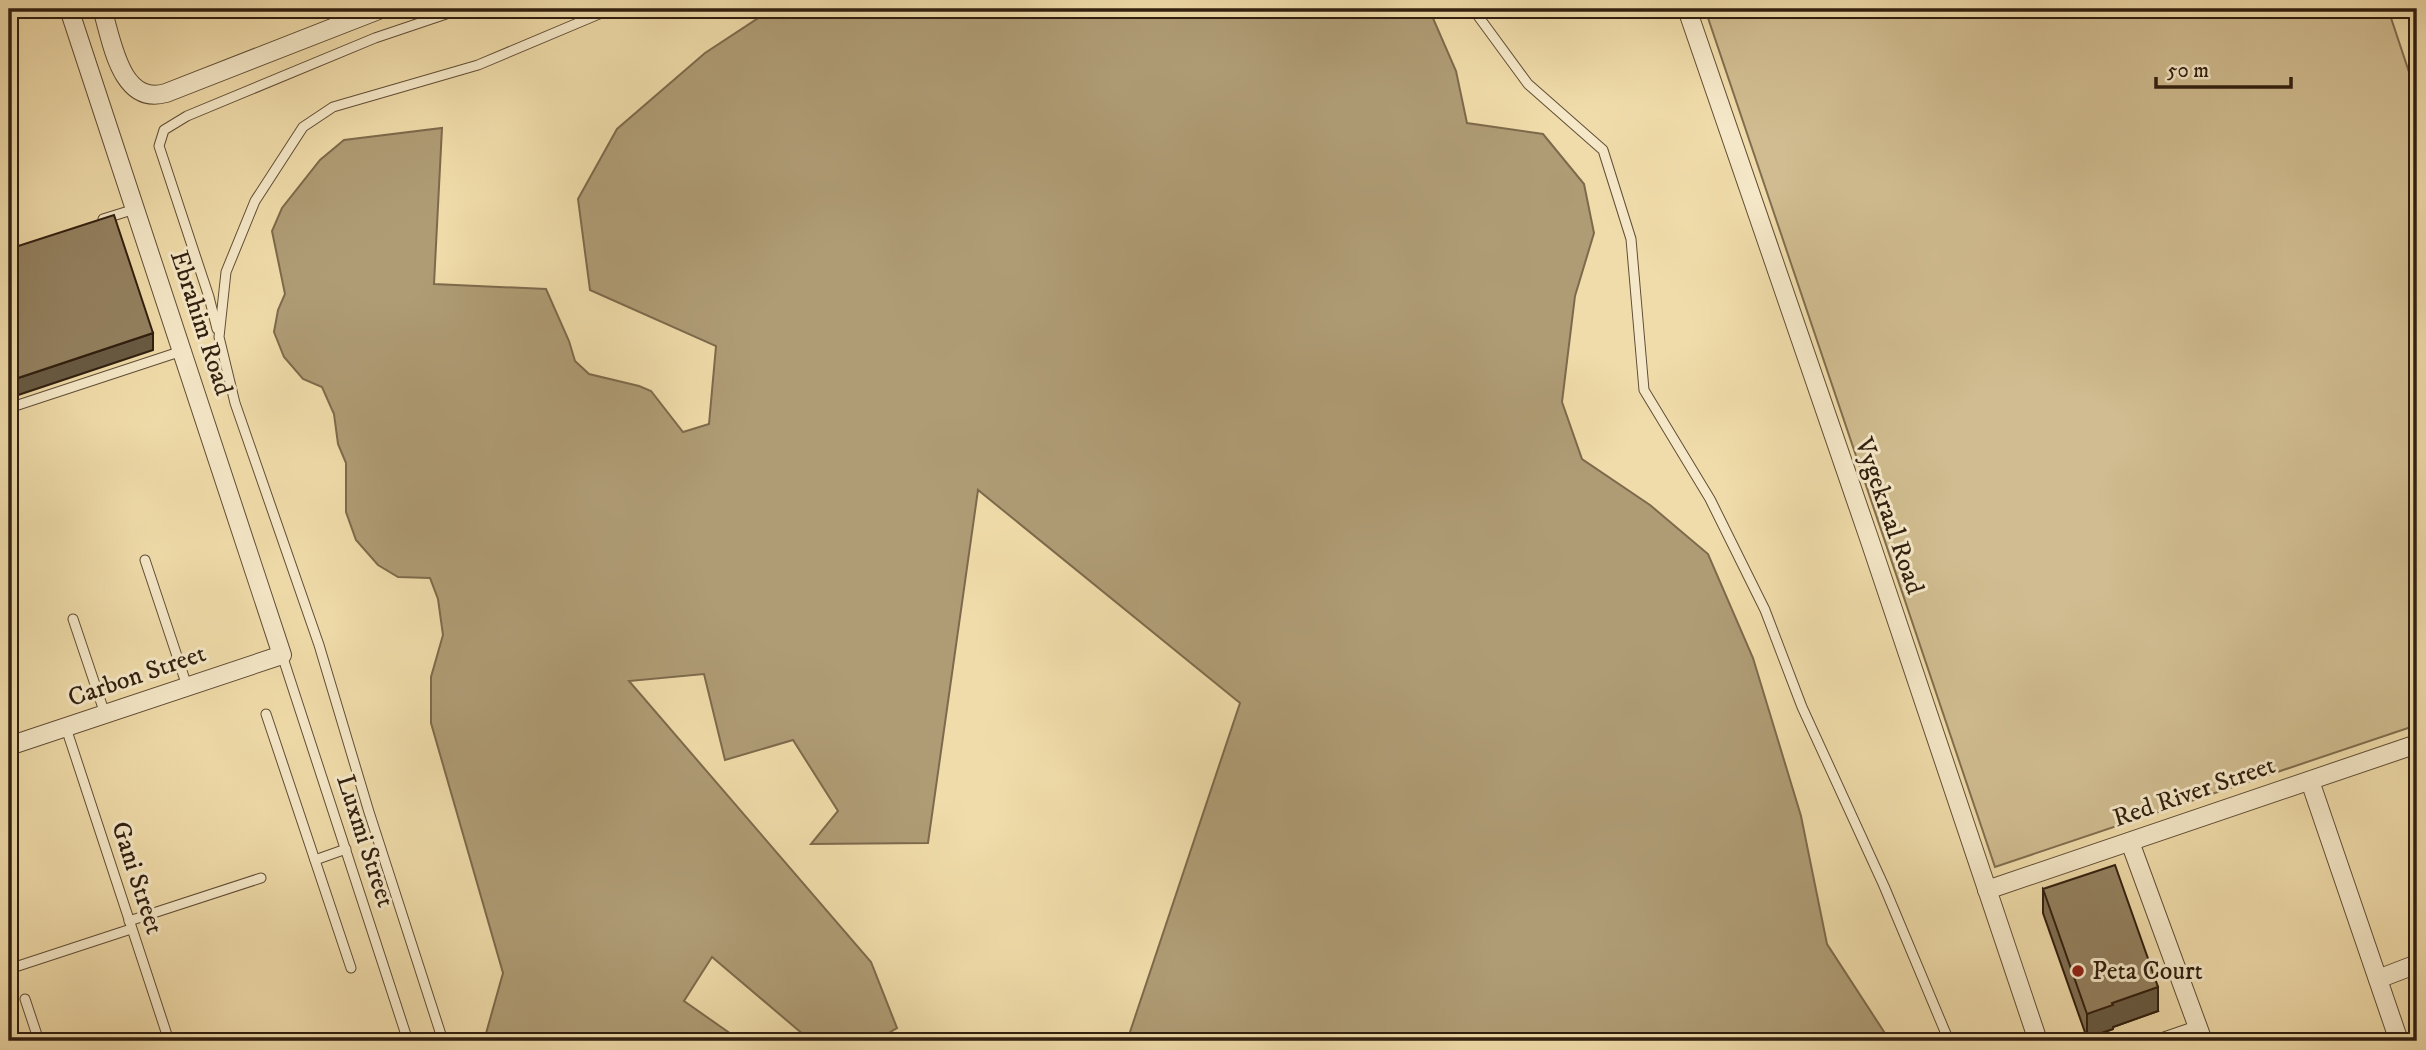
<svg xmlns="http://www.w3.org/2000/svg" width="2426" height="1050" font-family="'IM FELL DW Pica',serif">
  <rect width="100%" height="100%" fill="#f0dcaa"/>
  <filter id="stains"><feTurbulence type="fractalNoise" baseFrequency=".00286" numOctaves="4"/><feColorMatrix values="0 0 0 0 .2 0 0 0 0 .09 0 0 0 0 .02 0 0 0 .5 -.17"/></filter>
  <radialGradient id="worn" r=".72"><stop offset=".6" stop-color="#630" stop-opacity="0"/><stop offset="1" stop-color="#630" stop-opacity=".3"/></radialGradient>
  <!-- green -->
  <path fill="#d0bc90" stroke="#806e50" stroke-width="2" d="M1705,9H2388L2417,96V725L1995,867Z"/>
  <!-- water -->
  <path fill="#af9c75" stroke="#7d6a4c" stroke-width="2" d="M772,9H1429L1456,71L1467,123L1543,134L1584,184L1594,233L1575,296L1562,402L1582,459L1650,505L1708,554L1753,658L1801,816L1827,944L1890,1041H1127L1240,703L978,490L928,843L811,844L838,811L793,740L725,760L704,674L629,681L871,962L897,1028L875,1041H811L712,957L684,1001L741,1041H488L485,1037L503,973L431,723V677L443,635L438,599L430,578L398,577L378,565L356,540L346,512V463L338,444L334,414L322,387L303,379L284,357L274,332L278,310L285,294L272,231L282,208L320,160L344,140L442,128L434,284L546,289L569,341L575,361L589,374L639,386L651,391L683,432L709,424L716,346L590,290L578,199L617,129L705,53Z"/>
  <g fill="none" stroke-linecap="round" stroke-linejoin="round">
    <!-- lane casing -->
    <g stroke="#614e36" stroke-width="11">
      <g id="lane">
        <path d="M1473,9L1528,84L1603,150L1631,239L1644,390L1710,499L1765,610L1802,707L1884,886L1949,1041"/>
        <path d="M103,219L135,209"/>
        <path d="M217,329L209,297L159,146L164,130L187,116L375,38L461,9"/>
        <path d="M9,408L182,351"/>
        <path d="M145,560L187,686"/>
        <path d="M73,619L105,714"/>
        <path d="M282,655L408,1041"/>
        <path d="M266,714L351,968"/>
        <path d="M66,728L169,1041"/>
        <path d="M315,860L346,849"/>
        <path d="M129,921L261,878"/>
        <path d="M9,969L131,929"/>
        <path d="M25,999L39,1041"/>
        <path d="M443,1041L369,812L319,645L235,403L219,337L226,272L255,201L303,127L333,107L478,65L611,9"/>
      </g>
    </g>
    <!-- street casing -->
    <g stroke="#614e36" stroke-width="20">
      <g id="street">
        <path d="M102,9C112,40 120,106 166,93L381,9"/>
        <path d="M1687,9L1870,541L2038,1041"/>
        <path d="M9,746L282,655L69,9"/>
        <path d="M2310,781L2399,1041"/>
        <path d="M2130,842L2203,1041"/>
        <path d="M1987,890L2417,744"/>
        <path d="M2378,979L2417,964"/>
        <path d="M2166,1041L2198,1030"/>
      </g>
    </g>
    <!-- lane -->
    <use href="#lane" stroke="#f5e8c8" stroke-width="9"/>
    <!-- street -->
    <use href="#street" stroke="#f5e8c8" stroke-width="18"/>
  </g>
  <!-- wall -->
  <g fill="#7f6f53" stroke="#311f0f" stroke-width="2">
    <path d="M2406,9H2417V43Z"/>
    <path d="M2043,889L2158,1011L2113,1027V1029L2087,1038L2043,913Z"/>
  </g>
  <!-- shaded-wall -->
  <g fill="#685a43" stroke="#311f0f" stroke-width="2">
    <path d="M153,333V350L9,398V381Z"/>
    <path d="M2158,987V1011L2113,1027V1029L2087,1038V1014L2112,1003Z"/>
  </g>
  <!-- building -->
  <g fill="#948160" stroke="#311f0f" stroke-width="2">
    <path d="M2410,9H2417V32Z"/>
    <path d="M114,215L153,333L9,381V249Z"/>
    <path d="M2115,865L2158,987L2112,1003L2113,1005L2087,1014L2043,889Z"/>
  </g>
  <!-- markers -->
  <circle fill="#8f2418" stroke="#f5e8c8" stroke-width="2.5" cx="2078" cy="971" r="7"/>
  <g text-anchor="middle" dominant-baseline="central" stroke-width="6" stroke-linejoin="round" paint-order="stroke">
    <!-- street labels -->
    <g font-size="26" fill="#311f0f" stroke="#f5e8c8">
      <text transform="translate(201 323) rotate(72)">Ebrahim Road</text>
      <text transform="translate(1889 516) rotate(71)">Vygekraal Road</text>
      <text transform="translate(137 676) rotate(-19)">Carbon Street</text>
      <text transform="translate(2194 792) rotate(-19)">Red River Street</text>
      <text transform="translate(365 841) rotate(72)">Luxmi Street</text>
      <text transform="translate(137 878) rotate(72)">Gani Street</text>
    </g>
    <!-- poi labels -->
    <g font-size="26" fill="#311f0f" stroke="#f5e8c8" text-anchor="start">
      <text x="2092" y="971">Peta Court</text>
    </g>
  </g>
  <!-- margin -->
  <rect width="2426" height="1050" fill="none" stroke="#f0dcaa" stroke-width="35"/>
  <rect x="10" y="10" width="2405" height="1029" fill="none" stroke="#311f0f" stroke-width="3.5"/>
  <rect x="18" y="18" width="2391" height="1015" fill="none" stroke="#311f0f" stroke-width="2"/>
  <!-- scale -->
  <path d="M2156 77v10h135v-10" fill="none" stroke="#311f0f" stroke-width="3.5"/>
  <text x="2167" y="77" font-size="21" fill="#311f0f" stroke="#f5e8c8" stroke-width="5" paint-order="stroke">50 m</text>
  <rect width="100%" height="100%" filter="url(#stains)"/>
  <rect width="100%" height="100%" fill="url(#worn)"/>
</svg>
